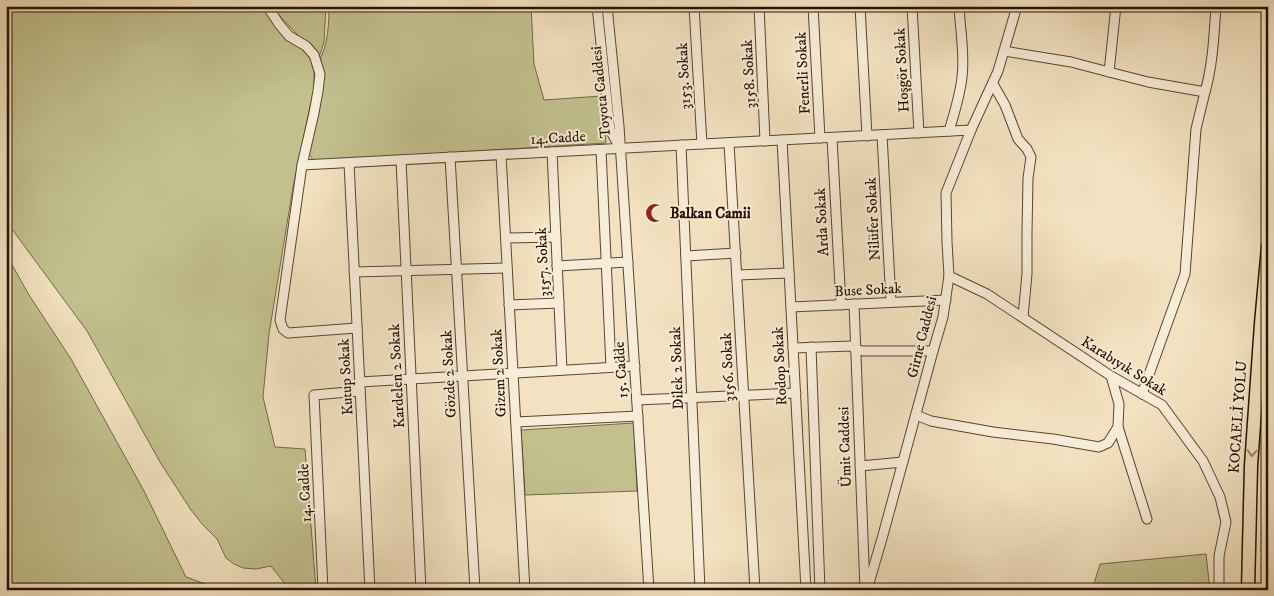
<svg xmlns="http://www.w3.org/2000/svg" width="1274" height="596" font-family="'IM FELL DW Pica',serif">
  <rect width="100%" height="100%" fill="#f3e2c1"/>
  <filter id="stains"><feTurbulence type="fractalNoise" baseFrequency=".004" numOctaves="4"/><feColorMatrix values="0 0 0 0 .2 0 0 0 0 .09 0 0 0 0 .02 0 0 0 .5 -.17"/></filter>
  <radialGradient id="worn" r=".72"><stop offset=".6" stop-color="#630" stop-opacity="0"/><stop offset="1" stop-color="#630" stop-opacity=".3"/></radialGradient>
  <!-- green -->
  <g fill="#c2c18e" stroke="#756848">
    <path d="M6,6H264L314,62V88L293,187L269,334L263,397L275,447L305,449L316,590H290L271,566L256,569L243,568L234,564L226,558L217,539L203,525L191,510L160,462L87,331L6,221Z"/>
    <path d="M274,6H326L324,42L320,55H317L275,11Z"/>
    <path d="M329,6H531L534,64L544,100L602,96L606,143L316,161L313,160L309,154L322,85L323,69L320,59C328,44 329,23 329,6Z"/>
    <path d="M6,258L11,263L29,295L71,359L144,491L186,577L222,590H6Z"/>
    <path d="M634,423L637,491L525,495L521,430Z"/>
    <path d="M1206,554L1210,590H1092L1100,564Z"/>
  </g>
  <g fill="none" stroke-linecap="round" stroke-linejoin="round">
    <!-- minor casing -->
    <g stroke="#5b4432" stroke-width="11">
      <g id="minor">
        <path d="M267,6L279,24L289,36L306,46L314,55L320,74L318,91L314,113L302,165L280,320L283,329L288,333L357,328"/>
        <path d="M597,6L610,130L619,146"/>
        <path d="M607,6L619,126L649,590"/>
        <path d="M694,6L702,144"/>
        <path d="M759,6L765,141"/>
        <path d="M813,6L820,138"/>
        <path d="M860,6L867,136"/>
        <path d="M912,6L919,133"/>
        <path d="M1116,6L1109,72L1148,82L1205,92C1213,64 1214,35 1216,6"/>
        <path d="M1004,51L1071,62L1109,72"/>
        <path d="M993,84L1005,105L1018,139L1027,149L1031,157L1028,178L1027,232V274L1023,317"/>
        <path d="M949,131C954,114 960,96 962,77C965,54 960,29 959,6"/>
        <path d="M882,135L891,302"/>
        <path d="M832,138L841,305"/>
        <path d="M782,140L806,590"/>
        <path d="M729,143L755,590"/>
        <path d="M681,145L700,590"/>
        <path d="M601,150L611,367"/>
        <path d="M552,152L562,370"/>
        <path d="M501,155L525,590"/>
        <path d="M450,157L475,590"/>
        <path d="M401,160L421,590"/>
        <path d="M349,163L370,590"/>
        <path d="M302,165L971,130"/>
        <path d="M506,238L556,237"/>
        <path d="M686,256L736,253"/>
        <path d="M557,266L628,262"/>
        <path d="M354,272L507,268"/>
        <path d="M737,275L789,273"/>
        <path d="M949,276L987,294L1111,376L1162,405L1203,461L1220,497L1226,522L1219,556V590"/>
        <path d="M854,304L865,589"/>
        <path d="M509,305L559,303"/>
        <path d="M791,307L946,300"/>
        <path d="M811,347L820,590"/>
        <path d="M793,348L852,346L855,349L863,351H933"/>
        <path d="M360,382L635,366"/>
        <path d="M1142,394L1185,274L1196,129L1205,92"/>
        <path d="M637,400L796,393"/>
        <path d="M916,415L931,421L993,432L1053,439L1099,447L1108,443L1118,427L1119,404L1111,376"/>
        <path d="M516,422L638,416"/>
        <path d="M1118,427L1147,519"/>
        <path d="M860,466L903,462"/>
        <path d="M323,590L314,395L360,391"/>
        <path d="M867,590L883,535L933,351L943,317L949,276L947,242L946,193L971,130L998,71L1017,6"/>
      </g>
    </g>
    <!-- highway casing -->
    <g stroke="#281003" stroke-width="15">
      <g id="highway">
        <path d="M1248,590L1251,466L1261,324L1268,247"/>
        <path d="M1268,590V586"/>
      </g>
    </g>
    <!-- minor -->
    <use href="#minor" stroke="#f7ecd7" stroke-width="9"/>
    <!-- highway -->
    <use href="#highway" stroke="#f3e2c1" stroke-width="12"/>
  </g>
  <!-- one-way arrows -->
  <defs><path id="oneway-chevron" d="M-2-3.5L2.5 0L-2 3.5" fill="none" stroke-width="1.6" stroke-linecap="round" stroke-linejoin="round" transform="scale(1.25)"/></defs>
  <use stroke="#98846c" href="#oneway-chevron" transform="translate(1252 453) rotate(94)"/>
  <!-- icons -->
  <defs>
    <g id="mosque-bare" transform="scale(1.5)"><path d="M3.5-4.9A6 6 0 1 0 3.5 4.9A5 5 0 1 1 3.5-4.9Z" fill="#8f2418" stroke="#f7ecd7" stroke-width="2.5" paint-order="stroke"/></g>
  </defs>
  <g fill-rule="evenodd">
    <use href="#mosque-bare" x="655" y="213"/>
  </g>
  <g text-anchor="middle" dominant-baseline="central" stroke-width="4" stroke-linejoin="round" paint-order="stroke">
    <!-- street labels -->
    <g font-size="15" fill="#281003" stroke="#f7ecd7">
      <text transform="translate(902 70) rotate(-93)">Hoşgör Sokak</text>
      <text transform="translate(803 73) rotate(-93)">Fenerli Sokak</text>
      <text transform="translate(749 74) rotate(-93)">3158. Sokak</text>
      <text transform="translate(684 76) rotate(-93)">3153. Sokak</text>
      <text transform="translate(601 92) rotate(-96)">Toyota Caddesi</text>
      <text transform="translate(558 138) rotate(-3)">14.Cadde</text>
      <text transform="translate(873 219) rotate(-93)">Nilüfer Sokak</text>
      <text transform="translate(822 222) rotate(-93)">Arda Sokak</text>
      <text transform="translate(543 262) rotate(-93)">3157. Sokak</text>
      <text transform="translate(868 290) rotate(-3)">Buse Sokak</text>
      <text transform="translate(922 337) rotate(-76)">Girne Caddesi</text>
      <text transform="translate(780 366) rotate(-93)">Rodop Sokak</text>
      <text transform="translate(1124 366) rotate(32)">Karabıyık Sokak</text>
      <text transform="translate(728 367) rotate(-93)">3156. Sokak</text>
      <text transform="translate(677 368) rotate(-92)">Dilek 2 Sokak</text>
      <text transform="translate(621 370) rotate(-94)">15. Cadde</text>
      <text transform="translate(499 373) rotate(-93)">Gizem 2 Sokak</text>
      <text transform="translate(449 374) rotate(-93)">Gözde 2 Sokak</text>
      <text transform="translate(397 376) rotate(-93)">Kardelen 2 Sokak</text>
      <text transform="translate(346 377) rotate(-93)">Kutup Sokak</text>
      <text transform="translate(1238 417) rotate(-86)">KOCAELİ YOLU</text>
      <text transform="translate(845 447) rotate(-92)">Ümit Caddesi</text>
      <text transform="translate(305 493) rotate(-93)">14. Cadde</text>
    </g>
    <!-- poi labels -->
    <g font-size="15" font-weight="bold" fill="#281003" stroke="#f7ecd7" text-anchor="start">
      <text x="670" y="213">Balkan Camii</text>
    </g>
  </g>
  <!-- margin -->
  <rect width="1274" height="596" fill="none" stroke="#f3e2c1" stroke-width="25"/>
  <rect x="8" y="8" width="1259" height="581" fill="none" stroke="#281003" stroke-width="2.5"/>
  <rect x="12" y="12" width="1249" height="571" fill="none" stroke="#281003"/>
  <rect width="100%" height="100%" filter="url(#stains)"/>
  <rect width="100%" height="100%" fill="url(#worn)"/>
</svg>
